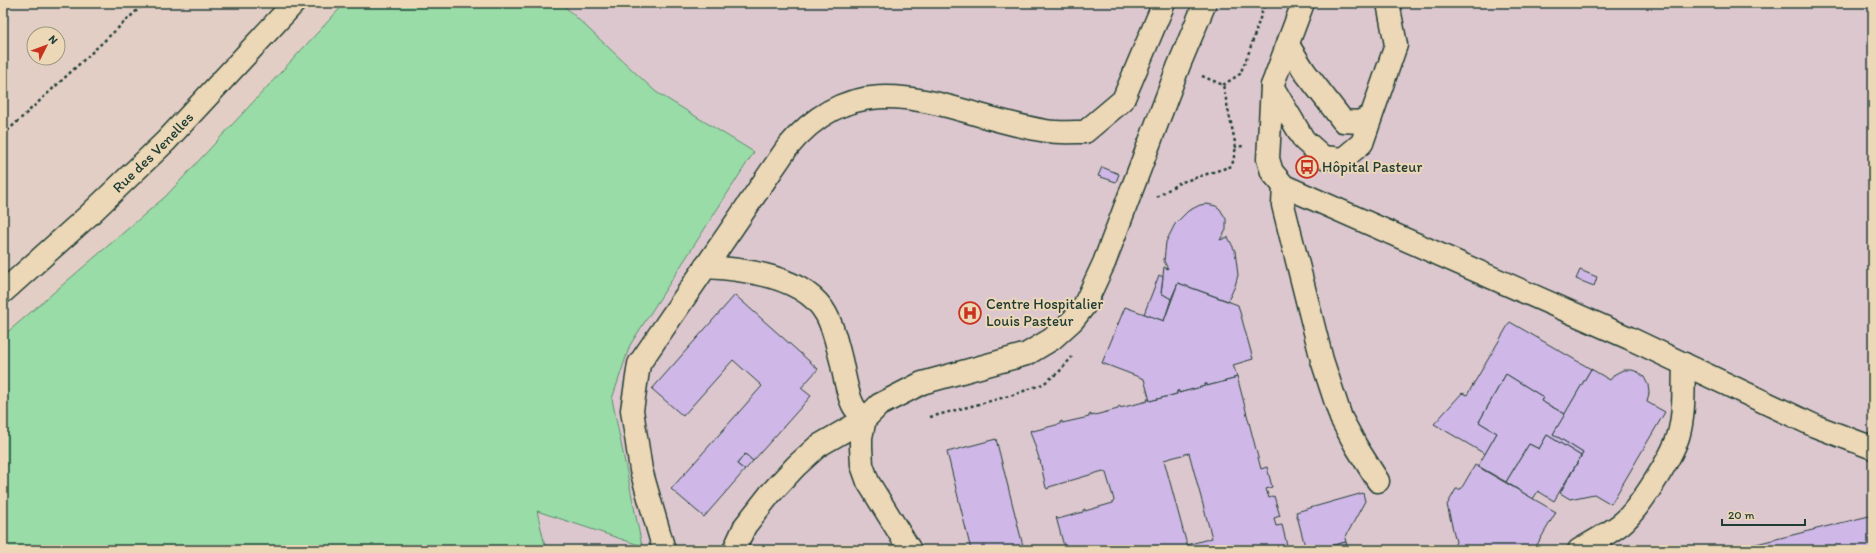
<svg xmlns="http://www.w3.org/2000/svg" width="1876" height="553" font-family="Itim,sans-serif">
  <rect width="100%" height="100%" fill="#e3cec5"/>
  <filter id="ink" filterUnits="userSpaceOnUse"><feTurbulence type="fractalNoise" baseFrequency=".025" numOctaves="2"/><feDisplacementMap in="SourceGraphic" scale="8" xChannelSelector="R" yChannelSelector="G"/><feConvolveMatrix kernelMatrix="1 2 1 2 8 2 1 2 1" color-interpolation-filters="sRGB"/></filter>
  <g filter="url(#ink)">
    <!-- built -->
    <path fill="#ddc7cf" d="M364,3H1873V550H3Z"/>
    <!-- green -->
    <path fill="#99dca7" stroke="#5c8c6e" d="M345,3H561L656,92L754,152L630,345L612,399L642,546L537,511L546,550H3V336L166,196Z"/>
    <!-- building -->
    <g fill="#cfb8e7" stroke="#1f3d34" fill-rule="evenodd">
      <path d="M1102,167L1119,174L1116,182L1098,176Z"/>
      <path d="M1207,204L1216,206L1220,209L1226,219V230L1220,240L1228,237L1235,251L1238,275L1235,286L1228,301L1178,283L1171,299L1161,293L1164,267L1168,269L1164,261L1166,242L1175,224L1188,211L1200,205Z"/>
      <path d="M1580,270L1597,277L1594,286L1576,279Z"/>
      <path d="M1159,275L1163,277L1161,293L1171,299L1164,321L1144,314Z"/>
      <path d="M1178,283L1238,305L1253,359L1233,365L1237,376L1234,377V379L1207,386V384H1205V386L1179,393V391H1177V394L1150,401L1144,379L1102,363L1125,307L1164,321Z"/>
      <path d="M735,295L818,369L801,388L811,396L753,461L745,454L737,464L745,470L704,517L671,489L762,386L733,360L683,416L652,389Z"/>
      <path d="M1510,322L1591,369L1565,414L1541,401L1543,397L1506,374L1479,422L1497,433L1485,454L1434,424L1462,393L1467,395Z"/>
      <path d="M1591,369L1610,380L1615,374L1623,370H1632L1638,372L1644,377L1648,385L1649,393L1647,402L1665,412L1611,504L1594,494L1570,499L1560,493L1583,453L1553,434Z"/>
      <path d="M1506,374L1543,397L1541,401L1565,414L1553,434L1583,453L1581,456L1547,435L1539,449L1529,444L1506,482L1478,466L1497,433L1479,422Z"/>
      <path d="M1237,376L1261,469L1267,467L1272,487L1266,489L1269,498L1274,496L1280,516L1274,518L1276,526L1282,525L1287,545L1282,546V550H1065L1056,517L1058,519L1083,512V510L1085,509V511L1113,503L1114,500L1106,473L1103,471L1049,487L1048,489L1046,488L1040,460H1038L1039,458L1030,431L1031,430L1033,431L1060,424V422L1062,421V423L1089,417V415L1091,414V416L1118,409V407L1120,406V408L1148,401L1147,399H1149L1150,401L1177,394V391H1179V393L1205,386V384H1207V386L1234,379V377ZM1189,453L1212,538L1187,545L1164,460Z"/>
      <path d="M1547,435L1581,456L1554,501L1538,491L1533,499L1506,482L1529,444L1539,449Z"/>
      <path d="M996,439L1024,550H971L947,452Z"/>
      <path d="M745,454L753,461L745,470L737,464Z"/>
      <path d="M1475,465L1556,512L1534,550H1451L1456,542L1447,505L1456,489H1461Z"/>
      <path d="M1363,493L1365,501L1345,538L1346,542L1313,550H1306L1296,512Z"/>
      <path d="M1873,515V550H1732Z"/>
      <path d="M1346,542L1348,550H1313Z"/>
      <path d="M1064,546L1065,550H1048Z"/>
    </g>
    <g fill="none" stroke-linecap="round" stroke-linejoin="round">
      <!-- minor casing -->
      <g stroke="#1f3d34" stroke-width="25">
        <g id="minor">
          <path d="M1303,3L1272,86L1268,159L1272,172L1284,186L1629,338L1815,426L1873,448"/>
          <path d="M1288,45L1305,72L1343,121L1359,122L1371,116"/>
          <path d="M1272,86L1304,140L1323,157L1343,159L1362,143L1396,45L1388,3"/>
          <path d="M1284,186L1283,205L1322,360L1341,418L1356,446L1378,481"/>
          <path d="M705,267C744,269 805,276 826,314C834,328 837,345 841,360C844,373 847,394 853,405C855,410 861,414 865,419L818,446L796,466L770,494L745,526L734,550"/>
          <path id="s1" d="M3,292L89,215L166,141L294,3"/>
          <path d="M664,550L641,470L632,410L639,364L787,148C864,54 951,116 1046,131C1058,133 1073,132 1085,132L1123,100L1164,3"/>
          <path d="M910,550L868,482L862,465L861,447V437L865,419L879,405L922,383L1027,354L1052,339L1073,320L1084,306L1104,263L1179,65L1205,3"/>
          <path d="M1579,550C1593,542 1608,534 1621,524C1638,511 1671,458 1678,437C1685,414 1683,388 1684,364"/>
        </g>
      </g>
      <!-- path -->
      <g stroke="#1f3d34" stroke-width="2.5" stroke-dasharray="3 3" stroke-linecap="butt">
        <path d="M1202,76L1223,85L1236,147L1243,146"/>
        <path d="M1223,85L1240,74L1249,52L1265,3"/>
        <path d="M3,135L145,3"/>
        <path d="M1157,197L1179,183L1232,166L1236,147"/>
        <path d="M930,417L1013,395L1043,384L1059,372L1072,357"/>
      </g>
      <!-- minor -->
      <use href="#minor" stroke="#ecd7b6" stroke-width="22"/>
    </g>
  </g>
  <!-- icons -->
  <defs>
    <g id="bus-ring" transform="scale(1.15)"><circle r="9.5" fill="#ecd7b6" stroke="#c8321e" stroke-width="1.5"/><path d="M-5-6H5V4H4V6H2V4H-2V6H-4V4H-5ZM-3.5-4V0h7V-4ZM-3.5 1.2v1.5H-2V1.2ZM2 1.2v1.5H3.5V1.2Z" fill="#c8321e"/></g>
    <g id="hospital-ring" transform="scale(1.15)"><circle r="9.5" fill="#ecd7b6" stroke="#c8321e" stroke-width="1.5"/><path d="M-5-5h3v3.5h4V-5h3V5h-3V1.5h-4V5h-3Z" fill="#c8321e"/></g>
  </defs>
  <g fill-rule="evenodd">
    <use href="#bus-ring" x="1307" y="167"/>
    <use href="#hospital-ring" x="970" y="313"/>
  </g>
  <g text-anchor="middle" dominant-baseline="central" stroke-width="4" stroke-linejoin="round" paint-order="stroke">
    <!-- street labels -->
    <g font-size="15" fill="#1f3d34" stroke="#ecd7b6">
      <text stroke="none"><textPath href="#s1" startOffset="205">Rue des Venelles</textPath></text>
    </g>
    <!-- poi labels -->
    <g font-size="15" fill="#1f3d34" stroke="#ecd7b6" text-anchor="start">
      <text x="1322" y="167">Hôpital Pasteur</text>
      <text x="986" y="304">Centre Hospitalier<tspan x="986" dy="17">Louis Pasteur</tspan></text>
    </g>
  </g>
  <!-- margin -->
  <rect width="1876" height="553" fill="none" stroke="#ecd7b6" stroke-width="16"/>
  <rect x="8" y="8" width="1860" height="537" fill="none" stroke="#1f3d34" stroke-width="1.5" filter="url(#ink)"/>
  <!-- north arrow -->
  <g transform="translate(46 46) rotate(48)"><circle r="19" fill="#ecd7b6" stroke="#9a9982"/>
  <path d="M0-3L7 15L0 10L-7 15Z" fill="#c8321e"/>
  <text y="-6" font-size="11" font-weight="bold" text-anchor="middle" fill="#1f3d34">N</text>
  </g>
  <!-- scale -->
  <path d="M1722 519v6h83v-6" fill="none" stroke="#1f3d34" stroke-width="2"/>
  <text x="1728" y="519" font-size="12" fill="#1f3d34" stroke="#ecd7b6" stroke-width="3" paint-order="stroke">20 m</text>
</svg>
